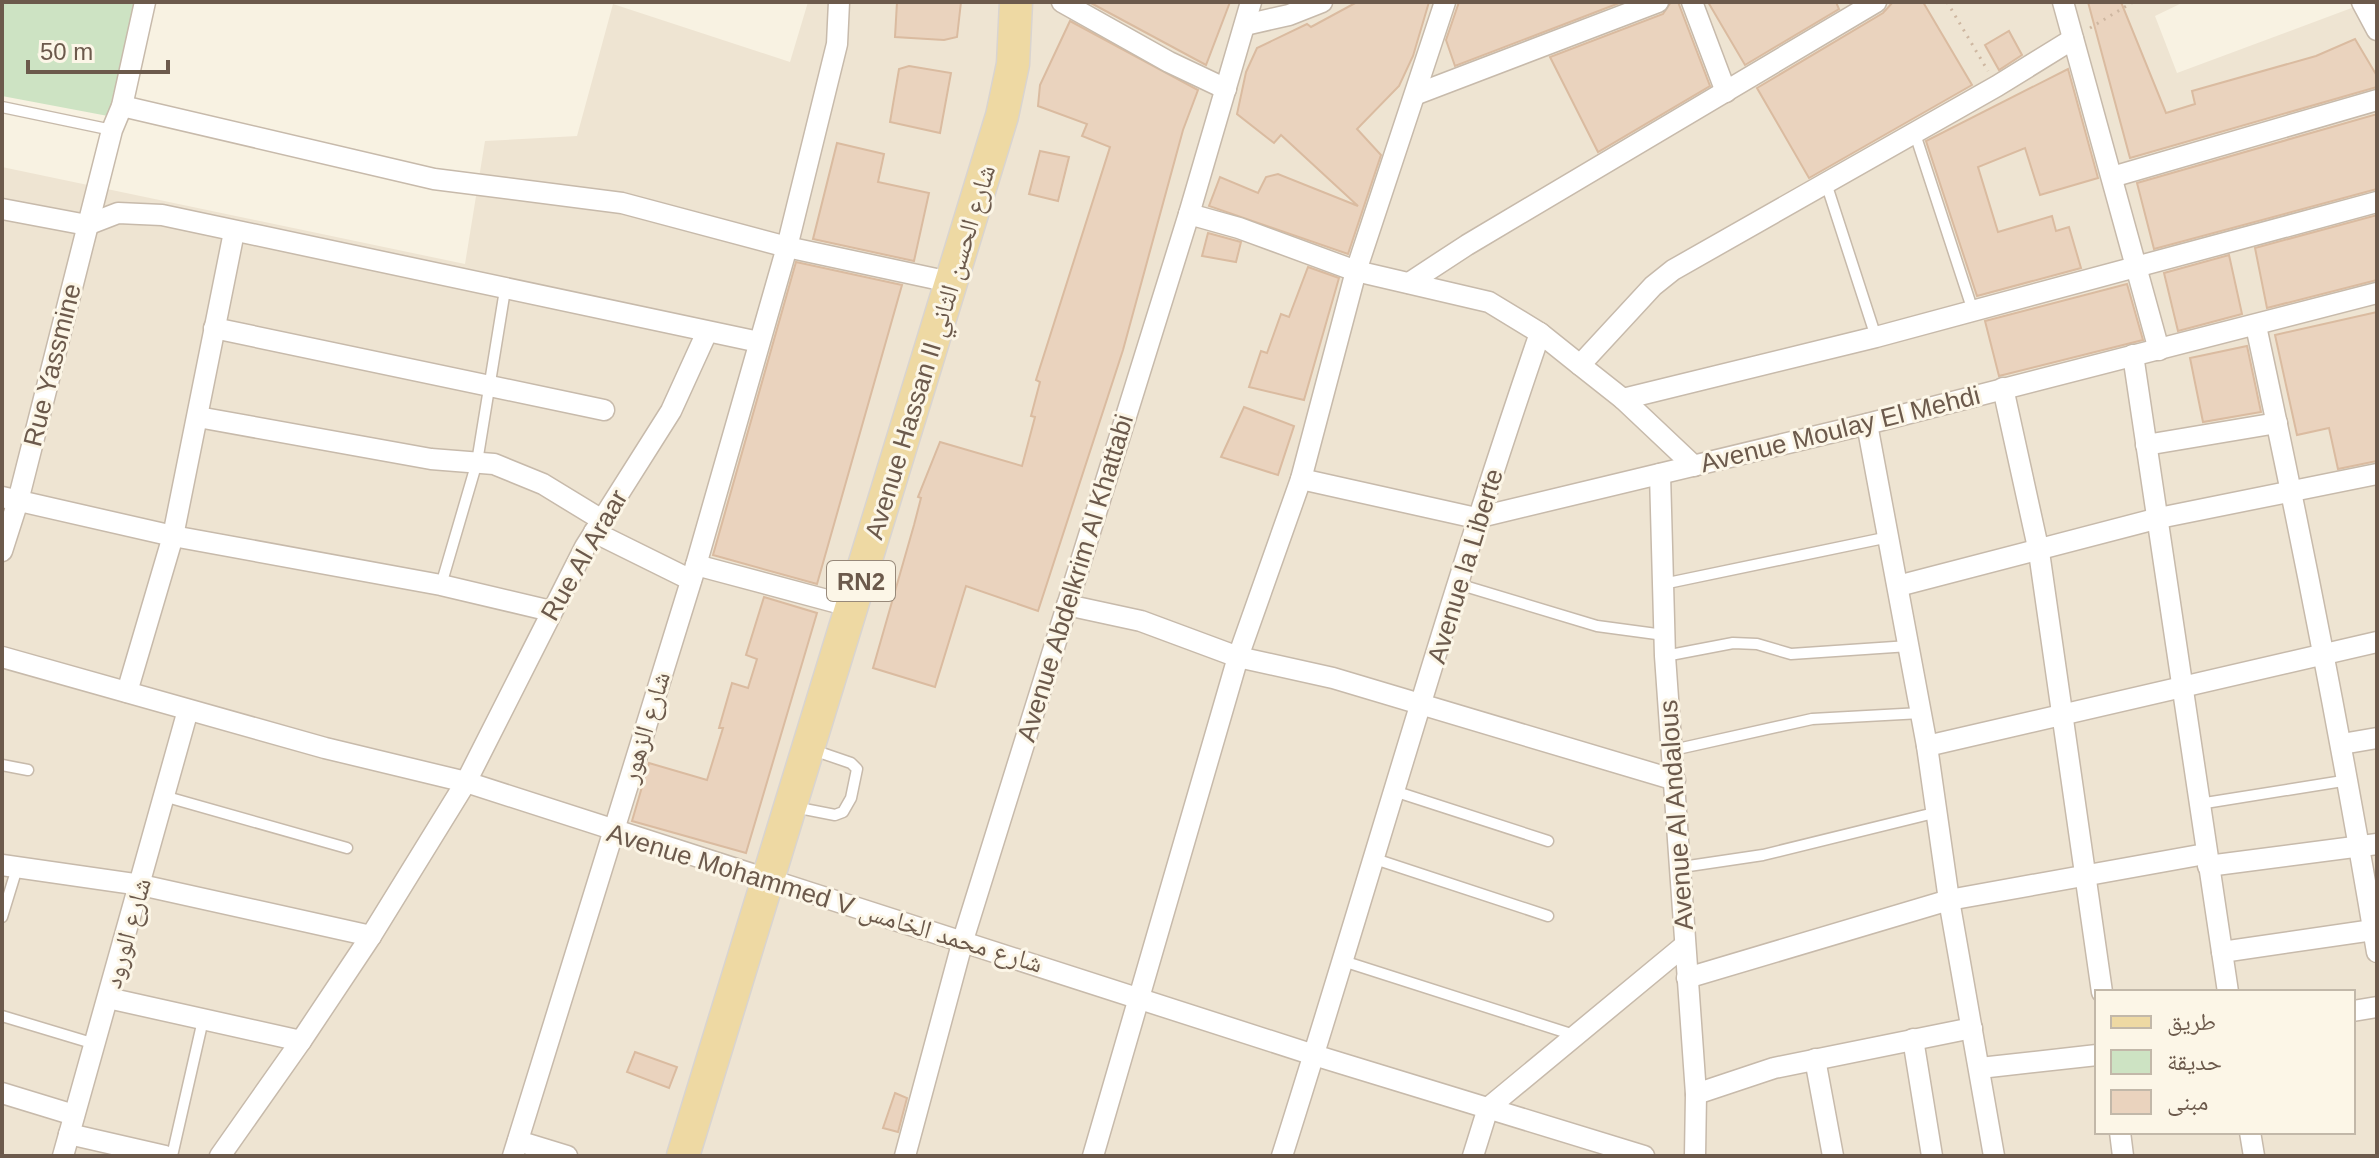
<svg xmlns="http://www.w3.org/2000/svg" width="2379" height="1158" font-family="Arial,'Noto Naskh Arabic',sans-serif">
  <rect width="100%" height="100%" fill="#f8f2e2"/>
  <!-- residential -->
  <path fill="#eee4d2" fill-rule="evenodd" d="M808,2H2184L2155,16L2177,73L2365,3L2377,22V1156H2V167L465,264L485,141L577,136L613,4L790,62ZM2097,992H2353V1132H2097Z"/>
  <!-- green -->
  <path fill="#cde3c3" d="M2,2H136L108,116L2,96Z"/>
  <!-- building -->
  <g fill="#ead3be" stroke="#dabba0" stroke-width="2">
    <path d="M897,2H961L957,37L944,40L895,37Z"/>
    <path d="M1089,2H1230L1206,65Z"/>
    <path d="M1357,2H1429L1413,56L1399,86L1357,129L1381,155L1348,254L1209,206L1220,177L1258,193L1266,177L1278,174L1358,206L1281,135L1274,143L1237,114L1246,72L1257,48L1307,24L1311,27Z"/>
    <path d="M1459,2H1622L1455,66L1446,40Z"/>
    <path d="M1671,2H1678L1710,86L1598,152L1550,57L1663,14Z"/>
    <path d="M1708,2H1836L1839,9L1745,65Z"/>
    <path d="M1893,2H1923L1972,85L1809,178L1757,88L1883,13Z"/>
    <path d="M2088,2H2121L2166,113L2195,104L2192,91L2316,56L2355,39L2377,76V87L2130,158Z"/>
    <path d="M1070,21L1198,90L1183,130L1123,350L1038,611L966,586L935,687L873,668L914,525L921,498L918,497L940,442L1022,466L1035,417L1031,416L1040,382L1036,380L1110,147L1082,136L1087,124L1038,106L1040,85Z"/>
    <path d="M2009,31L2022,55L1999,70L1985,45Z"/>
    <path d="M909,66L951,73L940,133L890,122L899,69Z"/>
    <path d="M2068,69L2098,178L2040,195L2025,148L1978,167L1998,232L2052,216L2056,231L2069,227L2081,268L1977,296L1926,141Z"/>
    <path d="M2377,114V189L2154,249L2137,183Z"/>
    <path d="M837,143L884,154L878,182L929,193L914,261L813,239Z"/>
    <path d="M1040,151L1069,157L1058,201L1029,194Z"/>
    <path d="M2377,215V280L2267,308L2255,248Z"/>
    <path d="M1208,233L1241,242L1236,262L1202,256Z"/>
    <path d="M2229,255L2242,314L2178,331L2164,273Z"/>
    <path d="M796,262L902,285L817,584L713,555Z"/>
    <path d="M1308,267L1339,278L1304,400L1249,387L1261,351L1267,353L1281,314L1289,317Z"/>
    <path d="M2127,284L2143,340L1999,376L1985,321Z"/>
    <path d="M2377,312V461L2338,469L2329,428L2297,435L2275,335Z"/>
    <path d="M2247,346L2261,412L2203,422L2190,358Z"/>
    <path d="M1244,407L1294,426L1278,475L1221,457Z"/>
    <path d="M764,597L817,613L746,853L632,821L649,763L707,780L723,728H719L732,683L748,688L757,659L746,655Z"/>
    <path d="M635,1052L677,1067L669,1088L627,1072Z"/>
    <path d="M895,1093L907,1098L898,1132L883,1128Z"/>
  </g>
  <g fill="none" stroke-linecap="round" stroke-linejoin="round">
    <!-- service casing -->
    <g stroke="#c7baab" stroke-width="13">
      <g id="service">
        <path d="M2,107L112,130"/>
        <path d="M1915,134L1973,311"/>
        <path d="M1826,183L1876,337"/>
        <path d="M1458,584L1597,626L1664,635"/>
        <path d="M1663,584L1889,537"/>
        <path d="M441,585L477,462L505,290"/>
        <path d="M1665,656L1733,643L1757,644L1791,654L1909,646"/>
        <path d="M1673,750L1812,719L1921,713"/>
        <path d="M2,765L28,770"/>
        <path d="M1397,792L1548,841"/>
        <path d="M167,797L347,848"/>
        <path d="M2199,804L2349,780"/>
        <path d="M794,807L835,815L843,812L851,798L857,769L851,763L813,750"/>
        <path d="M1375,859L1548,916"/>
        <path d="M1682,867L1763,855L1938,812"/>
        <path d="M2,917L17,868"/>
        <path d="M1343,961L1574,1035"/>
        <path d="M2,1016L95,1044"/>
        <path d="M172,1156L203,1020"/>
      </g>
    </g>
    <!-- minor casing -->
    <g stroke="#c7baab" stroke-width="23">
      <g id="minor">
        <path d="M1062,2L1169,62L1226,89"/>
        <path d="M1692,2L1726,92"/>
        <path d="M2063,2L2159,350"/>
        <path d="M2362,2L2377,30"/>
        <path d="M1245,25L1289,15L1322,2"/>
        <path d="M1417,94L1658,2"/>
        <path d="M122,106L434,179L622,203L787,247L950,282"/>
        <path d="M2112,177L2377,100"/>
        <path d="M2,209L87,225L118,213L162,215L759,342"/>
        <path d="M1189,214L1239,228L1356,271L1489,302L1540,333C1446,605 1369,882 1282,1156"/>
        <path d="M1409,283L1467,245L1876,2"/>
        <path d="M2256,326C2301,534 2342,742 2377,952"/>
        <path d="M214,328L604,410"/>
        <path d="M1540,333L1580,365L1653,286L1673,270L1997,86L2073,39"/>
        <path d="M2133,355L2228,992"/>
        <path d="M1580,365L1623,399L1876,337L2377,202"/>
        <path d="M2003,388L2039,552L2102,992"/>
        <path d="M1623,399L1694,466"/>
        <path d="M198,417L431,459L494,464L543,484L602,520"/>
        <path d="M1867,424L1927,746L1949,900L1994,1156"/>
        <path d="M2146,445L2277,423"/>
        <path d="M1660,474L1665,656L1696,1094L1695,1156"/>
        <path d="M1301,479L1476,518L1867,424L2377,293"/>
        <path d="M2,497L173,536L441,585L551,611"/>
        <path d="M594,532L691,580"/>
        <path d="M2,551L18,501L112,130L122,106L145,2"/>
        <path d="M696,565L853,607"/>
        <path d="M1898,586L2159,518L2377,474"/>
        <path d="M1067,605L1141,621L1238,657L1333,678L1675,780"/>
        <path d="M2,657L325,748L466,782L1314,1055L1644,1156"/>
        <path d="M127,692L173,536L234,232"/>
        <path d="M2342,744L2377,738"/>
        <path d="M1927,746L2377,642"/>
        <path d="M2,865L141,885L371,936"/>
        <path d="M2208,866L2377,844"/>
        <path d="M2222,952L2373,930"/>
        <path d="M1687,978L1949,900L2205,854"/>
        <path d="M108,998L301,1041L371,936L466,782L585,547L671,411L707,332"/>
        <path d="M2353,1011L2377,1007"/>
        <path d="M1913,1039L1932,1156"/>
        <path d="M1815,1059L1833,1156"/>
        <path d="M1980,1068L2097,1055"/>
        <path d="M2,1093L74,1115"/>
        <path d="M1696,1094L1774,1068L1972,1028"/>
        <path d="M2120,1132L2123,1156"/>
        <path d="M2250,1132L2254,1156"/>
        <path d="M69,1134L165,1156"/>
        <path d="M518,1141L567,1156"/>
        <path d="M63,1156L188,710"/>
        <path d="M220,1156L301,1041"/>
        <path d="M513,1156L696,565L787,247L837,44L839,2"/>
        <path d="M905,1156L963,940L1189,214L1251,2"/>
        <path d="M1093,1156L1238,657L1301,479L1356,271L1445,2"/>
        <path d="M1473,1156L1488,1108L1685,945"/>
      </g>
    </g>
    <!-- primary casing -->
    <g stroke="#d9d4d0" stroke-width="35">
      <path id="primary" d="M683,1156L1002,116L1013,64L1016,2"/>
    </g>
    <!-- path -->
    <g stroke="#ceb7a1" stroke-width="3" stroke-dasharray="2 6" stroke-linecap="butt">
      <path d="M1947,2L1988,71"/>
      <path d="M2090,28L2133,2"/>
    </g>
    <!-- service -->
    <use href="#service" stroke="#fff" stroke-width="10"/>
    <!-- minor -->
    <use href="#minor" stroke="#fff" stroke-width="20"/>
    <!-- primary -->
    <use href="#primary" stroke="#eed9a3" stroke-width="32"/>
  </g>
  <g text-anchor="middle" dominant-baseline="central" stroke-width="6" stroke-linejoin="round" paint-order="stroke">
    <!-- shield labels -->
    <rect fill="#fcf6e7" stroke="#97897a" stroke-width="2" x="827" y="561" width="68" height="40" rx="6"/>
    <g font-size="24" font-weight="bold" fill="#6c5a4c">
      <text x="861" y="581">RN2</text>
    </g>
    <!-- street labels -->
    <g font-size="26" fill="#6c5a4c" stroke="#fcf6e7">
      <text transform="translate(930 352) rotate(-73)">Avenue Hassan II شارع الحسن الثاني</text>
      <text transform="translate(52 365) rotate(-76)">Rue Yassmine</text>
      <text transform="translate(1840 429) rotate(-14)">Avenue Moulay El Mehdi</text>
      <text transform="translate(584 555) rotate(-60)">Rue Al Araar</text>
      <text transform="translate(1465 566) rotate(-73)">Avenue la Liberte</text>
      <text transform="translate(1075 578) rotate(-73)">Avenue Abdelkrim Al Khattabi</text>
      <text transform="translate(645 727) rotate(-73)">شارع الزهور</text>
      <text transform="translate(1676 815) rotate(-94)">Avenue Al Andalous</text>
      <text transform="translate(825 898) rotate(17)">Avenue Mohammed V شارع محمد الخامس</text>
      <text transform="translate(127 933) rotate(-74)">شارع الورود</text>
    </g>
  </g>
  <!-- border -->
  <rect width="2379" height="1158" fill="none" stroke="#6c5a4c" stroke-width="8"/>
  <!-- legend -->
  <rect x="2095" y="990" width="260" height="144" fill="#fcf6e7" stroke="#c2b8a9" stroke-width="2"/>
  <rect x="2111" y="1016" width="40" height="12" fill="#eed9a3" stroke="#c2b8a9" stroke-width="2"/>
  <text x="2167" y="1030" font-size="24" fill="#6c5a4c">طريق</text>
  <rect x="2111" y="1050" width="40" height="24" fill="#cde3c3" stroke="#c2b8a9" stroke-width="2"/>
  <text x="2167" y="1070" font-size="24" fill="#6c5a4c">حديقة</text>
  <rect x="2111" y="1090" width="40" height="24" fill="#ead3be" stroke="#c2b8a9" stroke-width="2"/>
  <text x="2167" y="1110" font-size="24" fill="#6c5a4c">مبنى</text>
  <!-- scale -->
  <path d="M28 60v12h140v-12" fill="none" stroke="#6c5a4c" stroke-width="4"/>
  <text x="40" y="60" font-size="24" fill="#6c5a4c" stroke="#fcf6e7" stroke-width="6" paint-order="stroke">50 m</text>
</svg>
